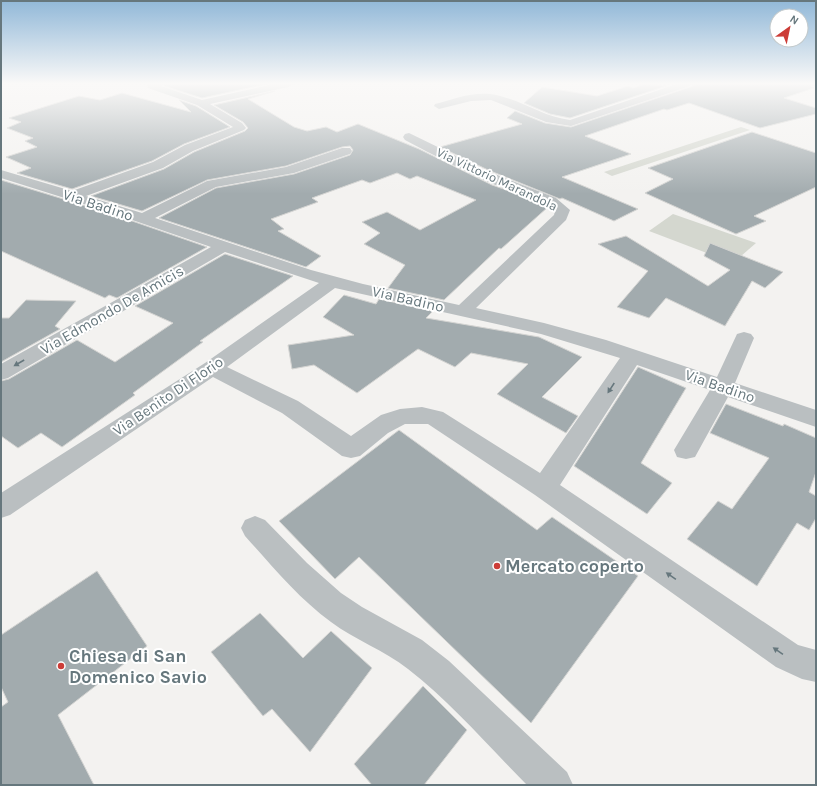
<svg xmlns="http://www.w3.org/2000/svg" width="817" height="786" font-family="Karla,sans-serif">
  <rect width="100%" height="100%" fill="#f3f2f0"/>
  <!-- green -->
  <g fill="#d4d7cf">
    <path d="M741,127L750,130L612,176L604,172Z"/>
    <path d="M673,214L756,243L733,263L649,231Z"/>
  </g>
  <!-- building -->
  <g fill="#a2abae" stroke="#d4d4d2">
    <path d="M164,84H267L202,98L164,86Z"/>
    <path d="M645,84L666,86L570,118L550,114L524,103L542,87L597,96L628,86L633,88Z"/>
    <path d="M696,84H809L814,88L784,98L816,108V114L760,128L689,103L667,110L664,109L585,136L631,154L562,177L638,209L614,221L562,198L560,199L488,170L440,147L522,124L507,118L515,111L545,123L571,127L690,87Z"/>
    <path d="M275,91L248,99L294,127L307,131L326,127L337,132L358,124L419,149L492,185L533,199L548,207L501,249L499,248L444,300L388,288L405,265L364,244L380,233L362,222L387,212L420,230L476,200L417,176L410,179L397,173L370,183L362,180L312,198L318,202L271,219L284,229L278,231L321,256L306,267L159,218L216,188L294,174L350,155L353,150L350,146L342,147L286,166L207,180L142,211L91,196L164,169L194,152L245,131L248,128L243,122L214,105Z"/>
    <path d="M122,93L191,112L179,100L196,106L230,127L184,144L152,161L72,189L17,173L31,168L6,157L37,147L25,141L33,138L7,128L21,122L9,118L79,96L100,100Z"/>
    <path d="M752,132L816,153V187L754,216L766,221L736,234L645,193L673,179L648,168Z"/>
    <path d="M1,180L109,213L207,247L117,298L109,295L105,298L1,251Z"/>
    <path d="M626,236L708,286L730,270L704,256L710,243L783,272L765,288L752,281L725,326L666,298L649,318L617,307L648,271L598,244Z"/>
    <path d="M225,254L293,276L200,341L203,342L133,393L135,395L62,447L41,433L18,448L1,436V381L9,379L77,340L115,362L173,323L135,306Z"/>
    <path d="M344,295L376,304L379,299L433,311L426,318L539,337L582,357L542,397L578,416L566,433L497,394L528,364L471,353L455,367L418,349L357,393L314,365L292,369L288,345L354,335L323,317Z"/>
    <path d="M26,300L76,301L55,326L60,329L1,362V318H9Z"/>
    <path d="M638,367L686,388L641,463L672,483L647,514L574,466Z"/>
    <path d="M726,404L783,426L784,424L816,438V472L809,492L816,496V518L809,530L797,523L757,586L687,539L718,501L732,509L769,458L710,433Z"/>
    <path d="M399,430L537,530L552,517L638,576L531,723L359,557L335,579L279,521Z"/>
    <path d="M97,571L147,646L58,715L94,785H1V707L8,702L1,687V635Z"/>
    <path d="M260,613L303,658L331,631L372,668L310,752L272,709L263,716L211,652Z"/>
    <path d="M423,686L467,730L424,785H372L354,764Z"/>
  </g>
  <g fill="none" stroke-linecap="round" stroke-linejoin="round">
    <!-- minor -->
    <g fill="#babfc1" fill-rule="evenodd">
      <path d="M147,84H163L161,86L202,100L274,84H293L288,87L210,104L242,123L246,128L244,130L193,151L163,168L86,196L142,213L207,181L286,167L342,148H350L352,151L350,154L294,173L216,187L155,218L311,270L363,284L459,305L554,215L555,211C539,196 513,192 493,184C463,171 434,155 405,140L403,137L405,134L409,133L487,171L556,198L570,210L566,220L476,308L544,323L606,340L717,377L737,334L744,332L751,334L754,338L735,383L816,410V427L728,397L695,457L686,459L677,457L674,450L710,390L637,365L560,485L798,645L816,650V682L802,679L776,667L535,495L428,424H405L388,433L360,456L351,458L342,456L282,413L213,377L10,515L1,518V493L205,363L319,283L225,252L8,378L1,380V364L211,247L109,212L1,178V170L72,191L153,162L185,145L233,127L197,105L148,88ZM335,288L541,334L620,358L540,473L443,412L422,407L400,409L381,415L351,436L298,401L227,367Z"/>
      <path d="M677,84H692L690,86L571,126L546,122L491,100L471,101L439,109L434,106L435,104C453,99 472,92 490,94C519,98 542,117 570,120Z"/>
      <path d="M810,84H816V87L812,86Z"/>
      <path d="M255,516L265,520L307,563L341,593L362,607L422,640L449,661L567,772L573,785H527C488,746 452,703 408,669C384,650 355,640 331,622C298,598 272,566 245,536L241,528L245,520Z"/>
    </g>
  </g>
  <!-- one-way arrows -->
  <defs><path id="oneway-solid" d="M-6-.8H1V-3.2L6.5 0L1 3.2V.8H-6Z"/></defs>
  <g fill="#66777d">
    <use href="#oneway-solid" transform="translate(19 363) rotate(150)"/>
    <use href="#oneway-solid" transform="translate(611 388) rotate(123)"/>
    <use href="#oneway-solid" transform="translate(671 576) rotate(-145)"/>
    <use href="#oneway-solid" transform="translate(778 651) rotate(-146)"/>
  </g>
  <!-- sky -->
  <linearGradient id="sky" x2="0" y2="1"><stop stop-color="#91b8d8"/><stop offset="0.43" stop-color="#faf9f8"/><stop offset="1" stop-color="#faf9f8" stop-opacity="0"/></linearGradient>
  <rect width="817" height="194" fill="url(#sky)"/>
  <!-- markers -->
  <g fill="#cc3c37" stroke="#fff" stroke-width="1.5">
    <circle cx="497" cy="566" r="4"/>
    <circle cx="61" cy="666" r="4"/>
  </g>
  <g text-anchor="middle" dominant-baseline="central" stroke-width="4" stroke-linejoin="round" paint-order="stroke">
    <!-- far-street labels -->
    <g font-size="13" fill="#66777d" stroke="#fff">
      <text transform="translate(497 179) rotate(25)">Via Vittorio Marandola</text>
    </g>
    <!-- street labels -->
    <g font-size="15" fill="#66777d" stroke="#fff">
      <text transform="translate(98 205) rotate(18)">Via Badino</text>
      <text transform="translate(408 299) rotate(13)">Via Badino</text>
      <text transform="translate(112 310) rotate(-30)">Via Edmondo De Amicis</text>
      <text transform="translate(720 386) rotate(19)">Via Badino</text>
      <text transform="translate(168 396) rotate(-34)">Via Benito Di Florio</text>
    </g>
    <!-- near-poi labels -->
    <g font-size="18" font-weight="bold" fill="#66777d" stroke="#fff" text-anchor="start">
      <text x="505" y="566">Mercato coperto</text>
      <text x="69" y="656">Chiesa di San<tspan x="69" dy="21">Domenico Savio</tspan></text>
    </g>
  </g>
  <!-- border -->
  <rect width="817" height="786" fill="none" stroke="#66777d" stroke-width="4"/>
  <!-- north arrow -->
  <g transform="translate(789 28) rotate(33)"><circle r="19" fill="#ffffff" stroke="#c2c9cb"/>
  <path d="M0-3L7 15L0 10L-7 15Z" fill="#cc3c37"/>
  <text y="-6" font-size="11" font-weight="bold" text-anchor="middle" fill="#66777d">N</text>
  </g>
</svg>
